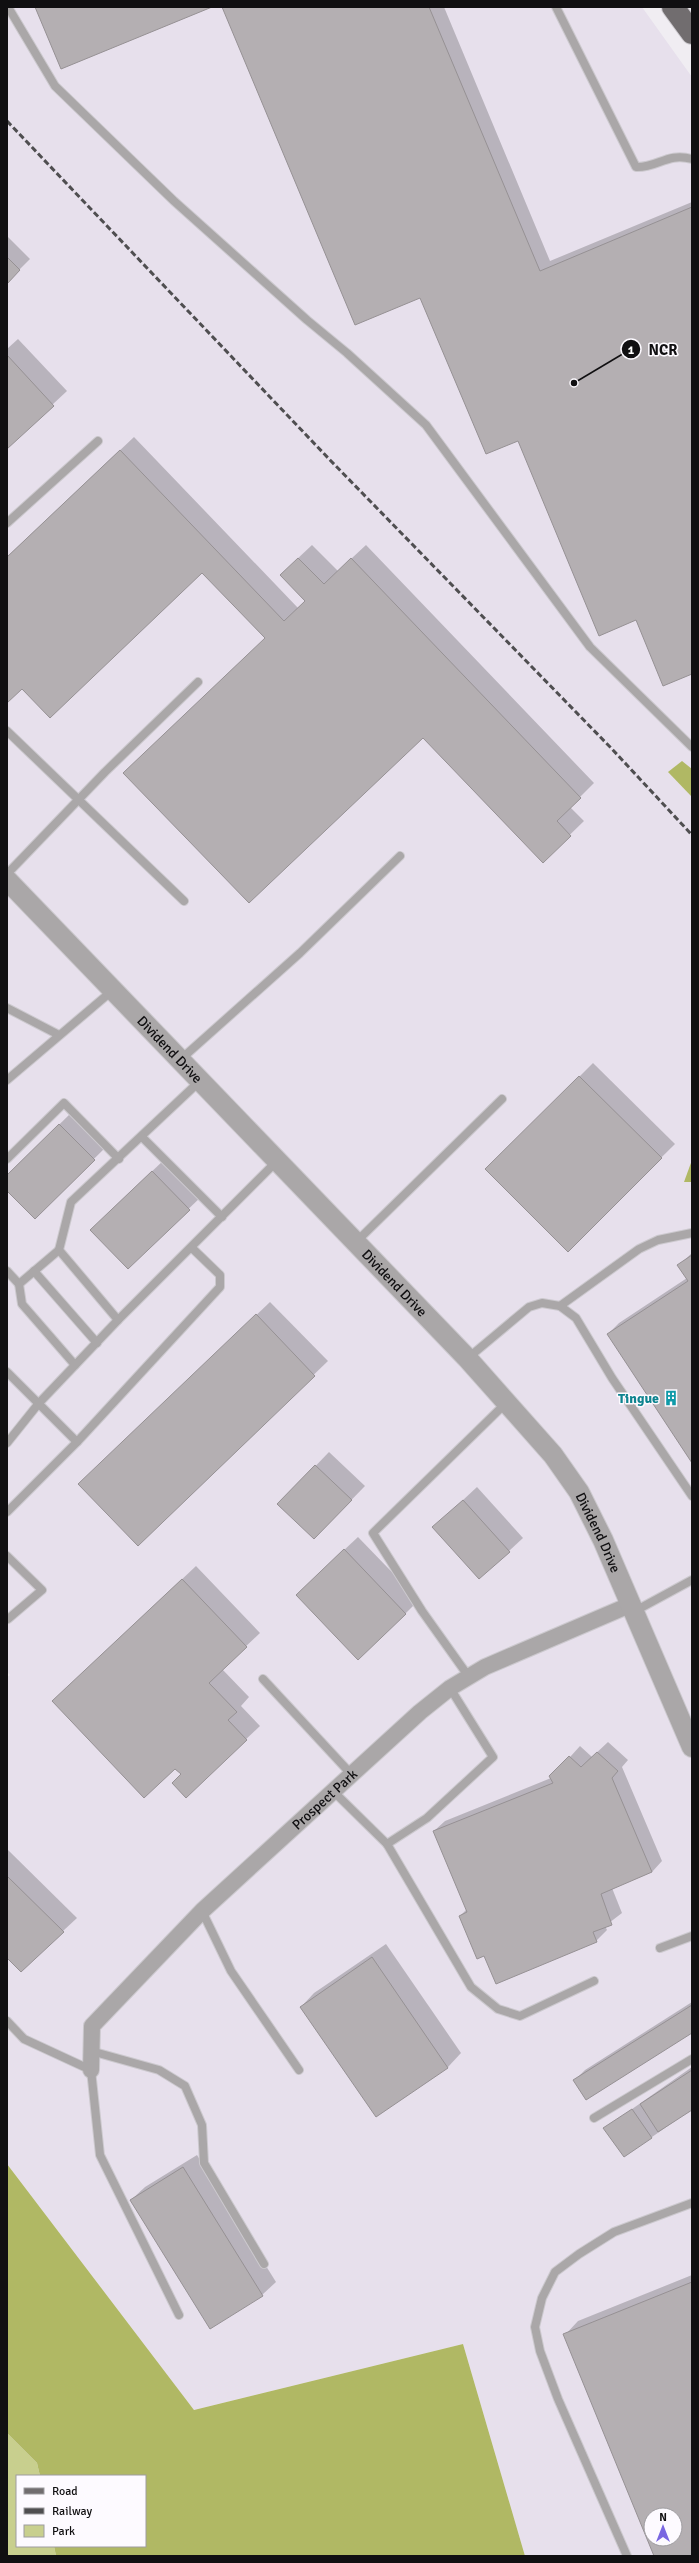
<svg xmlns="http://www.w3.org/2000/svg" width="699" height="2563" font-family="Signika,sans-serif">
  <rect width="100%" height="100%" fill="#f0edf2"/>
  <!-- built -->
  <path fill="#e7e0ec" fill-rule="evenodd" d="M7,7H642L692,77V2556H525L463,2344L194,2410L7,2164V1677L10,1675L7,1672ZM651,2515H675V2539H651Z"/>
  <!-- green -->
  <path fill="#c8cf8e" d="M7,2433L37,2463L40,2476H17V2546H54L56,2556H7Z"/>
  <!-- forest -->
  <g fill="#b0b864">
    <path d="M682,761L692,769V797L668,772Z"/>
    <path d="M692,1160V1182H684Z"/>
    <path d="M7,2164L194,2410L463,2344L525,2556H56L54,2546H145V2476H40L37,2463L7,2433Z"/>
  </g>
  <!-- shadow -->
  <g fill="#0003" fill-rule="evenodd">
    <path d="M223,7H444L550,261L692,202V672L636,619L518,439Z"/>
    <path d="M7,236L30,259L7,282Z"/>
    <path d="M18,339L67,391L7,447V349Z"/>
    <path d="M134,437L298,608L306,600L295,561L312,545L338,571L366,545L594,783L570,807L584,821L543,861L423,737L266,638L202,572L22,687L7,702V557Z"/>
    <path d="M593,1063L675,1144L568,1250L487,1169Z"/>
    <path d="M73,1111L107,1146L35,1217L7,1189V1176Z"/>
    <path d="M166,1158L203,1195L128,1267L105,1216Z"/>
    <path d="M692,1253V1461L608,1334L619,1323L687,1278L679,1265Z"/>
    <path d="M270,1302L328,1361L138,1544L93,1471Z"/>
    <path d="M329,1452L365,1486L328,1524L279,1504Z"/>
    <path d="M477,1487L523,1538L509,1551L434,1527Z"/>
    <path d="M358,1537L419,1600L405,1614L311,1581Z"/>
    <path d="M196,1566L260,1633L222,1669L249,1697L241,1706L260,1726L186,1796L182,1774L175,1767L67,1688Z"/>
    <path d="M608,1742L628,1760L622,1767L662,1861L652,1872L612,1888L622,1913L605,1926L607,1930L596,1941L485,1955L460,1916L467,1909L434,1831L445,1821L551,1778L580,1746L592,1757Z"/>
    <path d="M7,1849L77,1918L63,1931L7,1957Z"/>
    <path d="M386,1944L461,2053L448,2067L376,2116L301,2007L314,1993Z"/>
    <path d="M692,2002V2032L574,2081L585,2070Z"/>
    <path d="M692,2067V2109L652,2137L605,2128Z"/>
    <path d="M197,2155L276,2282L262,2295L131,2200L145,2187Z"/>
    <path d="M692,2275V2556H655L565,2335L578,2321ZM651,2515H675V2539H651Z"/>
  </g>
  <!-- building -->
  <g fill="#b4afb2" stroke="#969194" fill-rule="evenodd">
    <path d="M35,7H212L61,69Z"/>
    <path d="M222,7H429L540,271L692,207V674L663,686L636,620L599,636L518,441L486,454L420,298L355,325Z"/>
    <path d="M7,257L20,270L7,284Z"/>
    <path d="M7,355L54,406L7,449Z"/>
    <path d="M120,450L284,621L305,601L280,575L298,558L324,584L351,558L581,798L557,821L571,836L543,863L423,738L249,903L123,773L265,638L202,573L50,718L22,689L7,703V557Z"/>
    <path d="M579,1076L662,1158L568,1252L485,1169Z"/>
    <path d="M59,1124L95,1160L35,1219L7,1191V1175Z"/>
    <path d="M152,1171L190,1210L128,1269L90,1230Z"/>
    <path d="M692,1255V1463L607,1334L688,1281L677,1265Z"/>
    <path d="M256,1314L315,1376L138,1546L78,1484Z"/>
    <path d="M315,1465L352,1500L314,1539L277,1504Z"/>
    <path d="M463,1500L510,1552L479,1579L432,1527Z"/>
    <path d="M344,1549L406,1614L358,1660L296,1595Z"/>
    <path d="M182,1579L247,1647L209,1683L237,1712L228,1720L247,1740L186,1798L172,1783L181,1774L175,1769L144,1798L52,1701Z"/>
    <path d="M597,1752L618,1771L612,1778L652,1872L601,1894L612,1925L593,1932L597,1942L496,1984L484,1956L477,1959L459,1916L467,1912L433,1831L553,1783L549,1776L569,1756L581,1767Z"/>
    <path d="M7,1876L64,1932L21,1972L7,1958Z"/>
    <path d="M372,1957L448,2068L376,2117L300,2007Z"/>
    <path d="M692,2005V2033L586,2100L573,2080Z"/>
    <path d="M692,2070V2110L658,2132L640,2104Z"/>
    <path d="M632,2109L652,2138L624,2157L603,2128Z"/>
    <path d="M183,2167L263,2296L210,2329L130,2200Z"/>
    <path d="M692,2282V2556H654L563,2334ZM651,2515H675V2539H651Z"/>
  </g>
  <g fill="none" stroke-linecap="round" stroke-linejoin="round">
    <!-- service casing -->
    <g stroke="#ccc9ce" stroke-width="10">
      <g id="service">
        <path d="M8,7L55,86L174,201L307,320L347,353L426,425L590,647L692,747"/>
        <path d="M556,7L636,167C658,168 667,152 692,159"/>
        <path d="M7,523L98,441"/>
        <path d="M7,731L184,901"/>
        <path d="M7,874L105,772L198,682"/>
        <path d="M7,1008L59,1035"/>
        <path d="M180,1060L300,953L400,856"/>
        <path d="M7,1080L113,990"/>
        <path d="M201,1080L71,1202L59,1250L118,1320L277,1161"/>
        <path d="M142,1137L222,1217"/>
        <path d="M7,1159L64,1103L119,1159"/>
        <path d="M356,1242L502,1099"/>
        <path d="M7,1271L19,1284L59,1250"/>
        <path d="M34,1271L97,1343"/>
        <path d="M19,1284L22,1304L75,1365"/>
        <path d="M560,1306L639,1249L658,1240L692,1233"/>
        <path d="M468,1358L529,1307L542,1303L560,1306L576,1318L612,1378L692,1496"/>
        <path d="M7,1372L77,1442"/>
        <path d="M7,1443L39,1403L118,1320"/>
        <path d="M7,1512L77,1442L220,1287V1275L192,1248"/>
        <path d="M7,1556L42,1590L8,1619L7,1618"/>
        <path d="M635,1611L692,1580"/>
        <path d="M469,1677L422,1611L373,1533L506,1403"/>
        <path d="M263,1679L352,1775"/>
        <path d="M334,1792L387,1844L471,1987L498,2009L520,2016L594,1981"/>
        <path d="M387,1844L427,1818L493,1757L450,1688"/>
        <path d="M202,1911L231,1971L299,2070"/>
        <path d="M660,1948L692,1936"/>
        <path d="M7,2021L24,2039L91,2070L100,2155L179,2315"/>
        <path d="M91,2051L159,2070L185,2086L202,2125L204,2163L264,2264"/>
        <path d="M594,2118L692,2059"/>
        <path d="M627,2556L558,2399L540,2351L535,2327L542,2298L555,2272L579,2254L614,2232L692,2203"/>
      </g>
    </g>
    <!-- minor casing -->
    <g stroke="#ccc9ce" stroke-width="18">
      <g id="minor">
        <path id="s1" d="M91,2070L92,2026L202,1911L420,1712L450,1688L485,1667L632,1604"/>
      </g>
    </g>
    <!-- tertiary casing -->
    <g stroke="#ccc9ce" stroke-width="22">
      <g id="tertiary">
        <path id="s2" d="M7,880L467,1358L553,1455L579,1492L603,1540L692,1747"/>
      </g>
    </g>
    <!-- primary casing -->
    <g stroke="#ccc9ce" stroke-width="24">
      <path id="primary" d="M673,7L692,33"/>
    </g>
    <!-- service -->
    <use href="#service" stroke="#aaa7a8" stroke-width="8"/>
    <!-- minor -->
    <use href="#minor" stroke="#aaa7a8" stroke-width="16"/>
    <!-- tertiary -->
    <use href="#tertiary" stroke="#aaa7a8" stroke-width="20"/>
    <!-- primary -->
    <use href="#primary" stroke="#716d6f" stroke-width="22"/>
    <!-- rail -->
    <path stroke="#4f4e50" stroke-width="3" stroke-dasharray="6 3" stroke-linecap="butt" d="M7,121L330,460L612,749L692,835"/>
  </g>
  <!-- icons -->
  <defs>
    <g id="building-bare" transform="scale(1.2)"><path d="M-4-6H4V6H1V3H-1V6H-4ZM-2.5-4.3h1.7v1.8h-1.7ZM.8-4.3h1.7v1.8H.8ZM-2.5-1h1.7V.8h-1.7ZM.8-1h1.7V.8H.8Z" fill="#0f9aa8" stroke="#fdfaff" stroke-width="2.5" paint-order="stroke"/></g>
  </defs>
  <g fill-rule="evenodd">
    <use href="#building-bare" x="671" y="1398"/>
  </g>
  <g text-anchor="middle" dominant-baseline="central" stroke-width="3" stroke-linejoin="round" paint-order="stroke">
    <!-- street labels -->
    <g font-size="14" fill="#100f11" stroke="#fdfaff">
      <text stroke="none"><textPath href="#s2" startOffset="235">Dividend Drive</textPath></text>
      <text stroke="none"><textPath href="#s2" startOffset="559">Dividend Drive</textPath></text>
      <text stroke="none"><textPath href="#s2" startOffset="883">Dividend Drive</textPath></text>
      <text stroke="none"><textPath href="#s1" startOffset="369">Prospect Park</textPath></text>
    </g>
    <!-- culture labels -->
    <g font-size="14" font-weight="bold" fill="#0d838f" stroke="#fdfaff" text-anchor="end">
      <text x="659" y="1398">Tingue</text>
    </g>
  </g>
  <!-- callouts -->
  <path fill="none" stroke="#100f11" stroke-width="1.5" d="M574 383L631 349"/>
  <g fill="#100f11" stroke="#fdfaff" stroke-width="1.5">
    <circle cx="574" cy="383" r="4"/>
    <circle cx="631" cy="349" r="10"/>
  </g>
  <g font-size="12" text-anchor="middle" font-weight="bold" fill="#fff">
    <text x="631" y="354">1</text>
  </g>
  <g font-size="15" text-anchor="middle" font-weight="bold" fill="#100f11" stroke="#fdfaff" stroke-width="3" stroke-linejoin="round" paint-order="stroke">
    <text x="663" y="355">NCR</text>
  </g>
  <!-- border -->
  <rect width="699" height="2563" fill="none" stroke="#100f11" stroke-width="16"/>
  <!-- legend -->
  <rect x="16" y="2475" width="130" height="72" fill="#fdfaff" stroke="#9e9ca0"/>
  <rect x="24" y="2488" width="20" height="6" fill="#716d6f" stroke="#9e9ca0"/>
  <text x="52" y="2495" font-size="12" fill="#100f11">Road</text>
  <rect x="24" y="2508" width="20" height="6" fill="#4f4e50" stroke="#9e9ca0"/>
  <text x="52" y="2515" font-size="12" fill="#100f11">Railway</text>
  <rect x="24" y="2525" width="20" height="12" fill="#c8cf8e" stroke="#9e9ca0"/>
  <text x="52" y="2535" font-size="12" fill="#100f11">Park</text>
  <!-- north arrow -->
  <g transform="translate(663 2527)"><circle r="19" fill="#fdfaff" stroke="#9e9ca0"/>
  <path d="M0-3L7 15L0 10L-7 15Z" fill="#7966e1"/>
  <text y="-6" font-size="11" font-weight="bold" text-anchor="middle" fill="#100f11">N</text>
  </g>
</svg>
